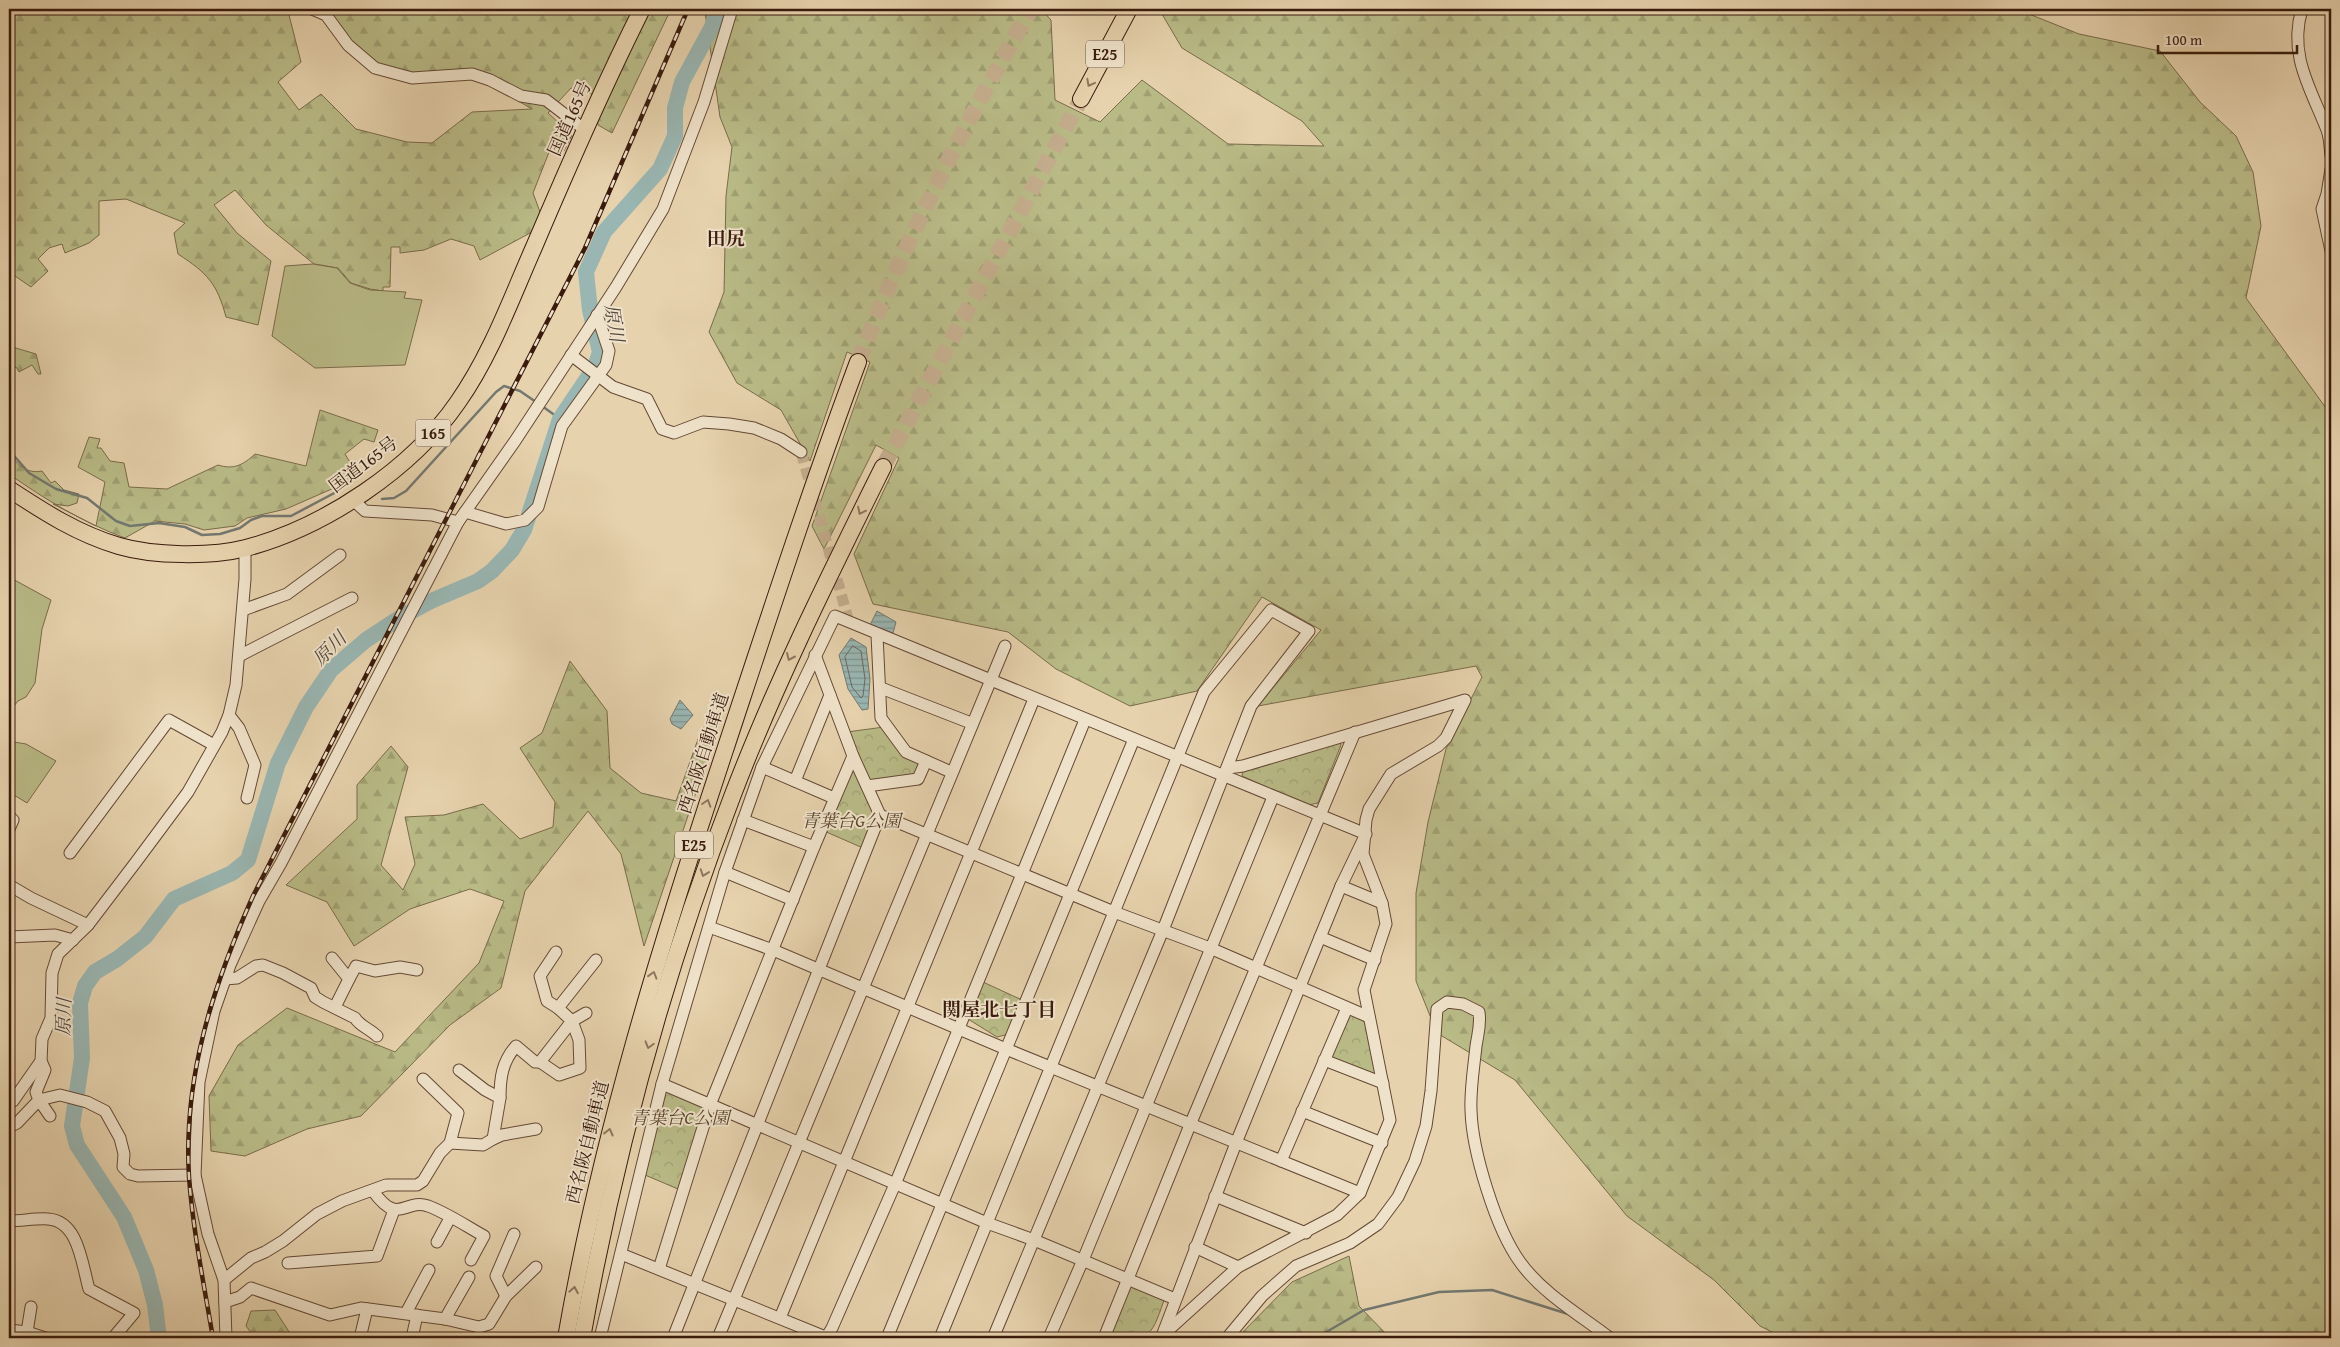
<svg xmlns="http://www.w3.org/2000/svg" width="2340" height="1347" font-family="'Gentium Book Plus','Noto Serif JP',serif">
  <defs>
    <pattern id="forest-firs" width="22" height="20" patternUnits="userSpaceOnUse" patternTransform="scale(1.25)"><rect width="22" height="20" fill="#b9bb87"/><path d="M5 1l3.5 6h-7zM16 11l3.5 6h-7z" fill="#a0a073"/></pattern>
    <pattern id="park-crowns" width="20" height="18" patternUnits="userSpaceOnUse" patternTransform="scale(1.25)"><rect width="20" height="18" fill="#b9bb87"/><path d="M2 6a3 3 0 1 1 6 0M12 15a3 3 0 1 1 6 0" fill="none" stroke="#a0a073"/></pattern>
    <pattern id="water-rules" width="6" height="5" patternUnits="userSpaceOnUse" patternTransform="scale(1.25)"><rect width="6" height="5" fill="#99b6b2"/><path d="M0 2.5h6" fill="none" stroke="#7e938f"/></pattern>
  </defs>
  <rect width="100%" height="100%" fill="#e6d2ad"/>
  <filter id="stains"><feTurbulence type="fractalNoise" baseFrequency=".004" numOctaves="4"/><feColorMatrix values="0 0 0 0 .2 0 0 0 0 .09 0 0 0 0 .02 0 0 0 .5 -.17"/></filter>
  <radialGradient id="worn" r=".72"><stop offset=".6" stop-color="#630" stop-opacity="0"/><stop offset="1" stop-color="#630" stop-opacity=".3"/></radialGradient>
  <!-- forest -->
  <g fill="url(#forest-firs)" stroke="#7a6b4a">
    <path d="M9,9H305L289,15L301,62L278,82L299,110L321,94L356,129L407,142L432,143L472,112L532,109L472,74L438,77L375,68L312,9H671L612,133L598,125L595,95L571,88L548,113L572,135L564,151L551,147L533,193L540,212L532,232L480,260L474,246L451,239L424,250L400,253V247H391L390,287H383V291L370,289L351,283L338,268L314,264L266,225L235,190L214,205L237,233L271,261L258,325L226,317C217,283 207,273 178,254L174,233L185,223L126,199L99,201V235L89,243L65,253L62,244L49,248L38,259L48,271L31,287L15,276L9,279Z"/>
    <path d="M706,9H1041L1051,20L1055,100L1100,122L1142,80L1228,144L1324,146L1302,121L1182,48L1159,9H2023L2029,14L2079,34L2160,51L2200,102L2236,136L2253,172L2261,226L2246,298L2326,408L2331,421V1338H1784L1760,1326L1714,1280L1627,1216L1515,1080L1437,1033L1416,981V893L1428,822L1446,749L1482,677L1476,666L1258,706L1321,630L1262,597L1197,691L1130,706L1056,669L1008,632L873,604L854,554L899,458L876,445L824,549L812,526L870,362L847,352L810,461L781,410L737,383L709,332L724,292L726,196L732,147L720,117L705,12Z"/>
    <path d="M9,346L36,354L41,374H38L32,365L19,372L16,367L9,371Z"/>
    <path d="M320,410L378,430L374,442L364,439L345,454L354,469L350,481L286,509L247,518L235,526L204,530L185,524L155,521L125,538C82,522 46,500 9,474V453C18,465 26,474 42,471L51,483L55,481L64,490L79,494L77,503L68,506L53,504L96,526L105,482L78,467L89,437L100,439L97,448H101L110,461L124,463L129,487L167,489L218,465C234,470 243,465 255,454L306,466Z"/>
    <path d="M570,661L607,711L610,768L641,793L676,801L702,728L720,721L644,946L621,854L588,811L525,891L501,988L450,1025L361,1116L307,1129L245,1156L211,1151L209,1096L238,1045L287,1008L395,1052L479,963L504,901L470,889L410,909L354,946L327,902L286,885L357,819V785L391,746L408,767L381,865L403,890L415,864L405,817L444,815L483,804L520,839L553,827L555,802L520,748L542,733Z"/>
    <path d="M1349,1256L1359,1306L1390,1338H1237L1292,1282Z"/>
    <path d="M275,1310L293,1338H255L246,1326L251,1311Z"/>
  </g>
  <!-- park -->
  <g fill="url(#park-crowns)" stroke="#7a6b4a">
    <path d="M884,727L922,762L915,776L868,783L847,732Z"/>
    <path d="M1338,739L1341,745L1318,803L1308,805L1242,776L1243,769Z"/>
    <path d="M853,763L876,814L863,848L824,831Z"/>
    <path d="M983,982L1022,1000L1009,1034L997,1037L968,1019Z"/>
    <path d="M1352,1014L1364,1019L1377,1075L1361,1071L1332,1057L1329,1050L1346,1015Z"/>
    <path d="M666,1090L704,1107L678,1189L645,1175Z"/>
    <path d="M1130,1282L1164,1300C1150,1342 1149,1338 1106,1338Z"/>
  </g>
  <!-- pitch -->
  <g fill="#b9bb87" stroke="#7a6b4a">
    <path d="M313,264L337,268L350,283L370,290L406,292L404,298L422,300L405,365L315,368L272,336L285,266Z"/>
    <path d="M9,577L51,600L42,629L35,683L26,697L18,701L13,707L12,715L14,720L11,723L13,725L10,728Z"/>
    <path d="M9,737L14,742L26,744L56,761L27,803L9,792Z"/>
  </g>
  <!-- water -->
  <g fill="url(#water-rules)" stroke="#737870">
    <path d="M877,611L896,622L893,633L870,625Z"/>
    <path d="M851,638L866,647L870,679L868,709L862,710L848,689L839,655Z"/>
    <path d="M680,700L693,715L681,729L672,724L670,719Z"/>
  </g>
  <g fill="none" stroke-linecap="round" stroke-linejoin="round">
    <!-- shore -->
    <path stroke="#6a6860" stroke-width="1" d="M853,646L861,651L865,679L863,696L861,698L852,687L845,657Z"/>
    <!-- stream -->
    <g stroke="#737870" stroke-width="2.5">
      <path d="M542,406L560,419"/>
      <path d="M9,450L29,473L56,489L87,498L116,521L130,526L159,523L185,527L202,535L220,534L240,528L251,520L262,516H291L340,490"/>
      <path d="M382,499L394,498L406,491L496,392L504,386L520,391L536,402"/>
      <path d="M1612,1333L1621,1338"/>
      <path d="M1316,1338L1364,1310L1439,1292L1492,1290L1568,1314"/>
    </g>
    <!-- river -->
    <path stroke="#99b6b2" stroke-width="16" d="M159,1338L155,1305L146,1270L124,1217L77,1145L72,1126L82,1058L80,1003L85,986L95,972L117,959L145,937L174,899L232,873L248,860L278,763L306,707L331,670L366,640L401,617L431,601L478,581L492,571L512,550L524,530L560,419L595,367L600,352L590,310L586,272L604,232L660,169L675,136V108L682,82L712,27L718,9"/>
    <!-- minor-tunnel -->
    <path stroke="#c4ad8d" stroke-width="11" stroke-dasharray="11 5.5" stroke-linecap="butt" d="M801,452L849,622"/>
    <!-- highway-tunnel -->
    <g stroke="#c4ad8d" stroke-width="16" stroke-dasharray="16 8" stroke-linecap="butt">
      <path d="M858,362C906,239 965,122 1031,9"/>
      <path d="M883,467L1081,99"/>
    </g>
    <!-- minor casing -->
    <g stroke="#654935" stroke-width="13">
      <g id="minor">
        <path d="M312,9L326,15L348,45L375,68L412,78L472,74L490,80L521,96L546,100L585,130"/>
        <path d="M2302,9C2288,55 2311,89 2327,130C2330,138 2330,148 2331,156"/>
        <path d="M2331,169L2327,194L2322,209L2331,251"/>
        <path d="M571,355L613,387L647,399L662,429L674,433L703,422L729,424L754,428L781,439L801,452"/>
        <path d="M352,499L365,511L432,515L458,522"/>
        <path d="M465,512L506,524L525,520L538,507L562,426L606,365L609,351L597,315"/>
        <path d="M243,610L287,594L340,555"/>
        <path d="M877,635L881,718L906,752L951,772"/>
        <path d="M815,655L853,756L880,815L1114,912L1210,948L1369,1017"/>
        <path d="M239,656L352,598"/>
        <path d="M881,688L971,723"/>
        <path d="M229,715L239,728L255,765L247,798"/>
        <path d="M762,767L834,798"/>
        <path d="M1228,768L1243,766L1465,700L1446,738L1438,746L1391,774L1369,809L1366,820L1363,854L1382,903L1341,886"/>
        <path d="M795,781L830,695"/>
        <path d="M867,786L918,779L926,761"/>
        <path d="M9,816L13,820L9,829"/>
        <path d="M743,820L814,847"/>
        <path d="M70,853L169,720L214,745"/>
        <path d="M725,872L793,900"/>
        <path d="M9,885L31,898L88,925"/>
        <path d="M709,927L773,950L1006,1049L1360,1193"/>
        <path d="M9,937L55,935L73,940"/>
        <path d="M1320,937L1375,960"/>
        <path d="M556,952L540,976L547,1001L558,1008"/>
        <path d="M332,958L349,979L335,1007"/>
        <path d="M225,979L237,978L256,966L263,965L283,973L311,988L315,997L323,1002L355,1018C360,1026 370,1029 377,1036"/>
        <path d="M349,979L356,966L375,971L400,967L417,970"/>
        <path d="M1324,1060L1383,1083"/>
        <path d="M41,1061L45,1070L36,1092L39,1100L60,1095L87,1102L105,1111L120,1138L124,1154L123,1167L130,1174L138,1176L195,1175"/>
        <path d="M540,1062L559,1075L580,1068L579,1040L572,1021L586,1013"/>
        <path d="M662,1084L987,1223L1034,1240L1175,1299"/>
        <path d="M500,1098C500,1078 502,1062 516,1046L535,1062H540L572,1021L558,1008L596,960"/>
        <path d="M9,1103L13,1101L41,1061L42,1039L51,1018L52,973L58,954L88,925L136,862L188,792L222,732L229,715L236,685L245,579V548"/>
        <path d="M1302,1111L1382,1143"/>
        <path d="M9,1127L17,1123L39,1100L50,1116"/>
        <path d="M493,1139L502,1135L536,1129"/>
        <path d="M450,1143L483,1145L493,1139L500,1098L485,1090L459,1070"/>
        <path d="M1281,1161L1347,1008"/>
        <path d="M373,1191C399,1227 404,1198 428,1206C447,1213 466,1226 484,1236L471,1260"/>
        <path d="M1215,1196L1306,1233"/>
        <path d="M9,1221C22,1221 36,1218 48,1219C79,1221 82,1265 89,1289L134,1313L113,1338"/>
        <path d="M437,1242L450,1218"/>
        <path d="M1195,1247L1238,1267"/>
        <path d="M621,1254L828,1338"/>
        <path d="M288,1263L377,1256L394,1210"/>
        <path d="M659,1269L710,1105L814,847L853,756"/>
        <path d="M224,1280L251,1258L265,1252L283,1241L317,1214L342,1201L386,1185H417L423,1181L440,1153L450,1143L458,1113L423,1079"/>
        <path d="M506,1296L496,1276L514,1234"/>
        <path d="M225,1302L240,1297L251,1288L330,1315L361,1308L445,1319L479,1327L489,1324L506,1296L536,1267"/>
        <path d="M406,1313L429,1270"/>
        <path d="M780,1318L1034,699"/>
        <path d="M445,1319L469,1277"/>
        <path d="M9,1330L27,1332L45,1338"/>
        <path d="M27,1332L31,1307"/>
        <path d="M1164,1334L1238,1267L1337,1215L1360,1193L1390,1120L1364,990L1386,924L1382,903"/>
        <path d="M226,1338L224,1280L208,1234L195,1175L199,1082L214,1011L230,965L259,901L281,863L458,522L515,441L616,287L663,209L704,102L732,9"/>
        <path d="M360,1338L367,1309"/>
        <path d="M412,1338L417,1315"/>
        <path d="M600,1338L662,1084L725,872L762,767L835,616L1366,834L1341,886L1236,1143L1162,1336"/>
        <path d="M673,1338L880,815"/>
        <path d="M718,1338L1005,646"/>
        <path d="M826,1338L832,1328L896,1182L1085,720"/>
        <path d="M887,1338L1134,739"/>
        <path d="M940,1338L1204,692L1271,610L1309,631L1251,706L1163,930L993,1338"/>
        <path d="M1049,1338L1083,1260L1273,797"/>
        <path d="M1104,1338L1190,1125L1355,732"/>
        <path d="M1227,1338L1262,1296L1296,1266L1350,1243L1378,1224L1398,1197L1415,1161L1426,1126L1431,1091L1437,1009L1447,1002L1463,1004L1479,1012C1481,1025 1478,1033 1476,1046C1474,1066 1470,1090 1471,1110C1472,1151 1496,1229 1520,1262C1542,1293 1580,1315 1610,1338"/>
      </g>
    </g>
    <!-- highway casing -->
    <g stroke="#3a1b0d" stroke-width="18">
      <g id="highway">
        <path d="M1081,99L1129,9"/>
        <path d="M9,489C44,512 78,534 119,546C153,556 211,557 246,548C325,527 412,469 458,402C491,355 511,299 534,247C568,167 603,87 642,9"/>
        <path d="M566,1338C601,1137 661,943 725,750C768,620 810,490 858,362"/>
        <path d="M582,1338C615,1153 664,973 732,797C775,684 829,576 883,467"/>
      </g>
    </g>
    <!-- minor -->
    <use href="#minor" stroke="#efe2ca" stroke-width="11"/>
    <!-- highway -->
    <use href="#highway" stroke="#e6d2ad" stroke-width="16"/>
    <!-- rail casing -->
    <g stroke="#3a1b0d" stroke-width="4.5">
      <path id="rail" d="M213,1338C204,1285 193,1231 189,1177C183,1077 213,986 253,896L585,248L688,9"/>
    </g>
    <!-- rail -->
    <use href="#rail" stroke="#efe2ca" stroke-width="2.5" stroke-dasharray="8" stroke-linecap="butt"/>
  </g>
  <!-- one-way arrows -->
  <defs><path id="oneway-chevron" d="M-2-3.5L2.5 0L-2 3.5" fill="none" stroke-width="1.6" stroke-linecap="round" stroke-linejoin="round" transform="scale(1.25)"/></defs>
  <g stroke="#90765d">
    <use href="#oneway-chevron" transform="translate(1090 83) rotate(118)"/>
    <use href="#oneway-chevron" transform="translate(861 511) rotate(116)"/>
    <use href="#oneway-chevron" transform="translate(790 657) rotate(114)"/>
    <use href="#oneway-chevron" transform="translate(707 803) rotate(-72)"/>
    <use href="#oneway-chevron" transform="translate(704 873) rotate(109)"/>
    <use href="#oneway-chevron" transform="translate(653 975) rotate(-73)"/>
    <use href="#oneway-chevron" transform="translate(649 1045) rotate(106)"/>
    <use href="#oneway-chevron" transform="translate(609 1132) rotate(-76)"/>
    <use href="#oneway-chevron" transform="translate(574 1290) rotate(-80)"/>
  </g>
  <g text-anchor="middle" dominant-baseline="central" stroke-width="4" stroke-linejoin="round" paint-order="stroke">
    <!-- shield labels -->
    <g fill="#efe2ca" stroke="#705746" stroke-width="1">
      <rect x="1086" y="40.5" width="38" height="27" rx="4"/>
      <rect x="415.5" y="419.5" width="35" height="27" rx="4"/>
      <rect x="675" y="831.5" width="38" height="27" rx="4"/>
    </g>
    <g font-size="16" font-weight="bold" fill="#3a1b0d">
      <text x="1105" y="54">E25</text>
      <text x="433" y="433">165</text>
      <text x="694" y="845">E25</text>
    </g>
    <!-- street labels -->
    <g font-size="18" fill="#3a1b0d" stroke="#efe2ca">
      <text transform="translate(569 118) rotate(-66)">国道165号</text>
      <text transform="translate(363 464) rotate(-37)">国道165号</text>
      <text transform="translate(703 753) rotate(-72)">西名阪自動車道</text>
      <text transform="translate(587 1142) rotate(-76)">西名阪自動車道</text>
    </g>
    <!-- park labels -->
    <g font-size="18" font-style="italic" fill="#5a432c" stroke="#efe2ca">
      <text x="851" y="820">青葉台G公園</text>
      <text x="680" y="1117">青葉台C公園</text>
    </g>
    <!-- neighbourhood labels -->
    <g font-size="19" font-weight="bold" fill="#3a1b0d" stroke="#efe2ca">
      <text x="726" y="238">田尻</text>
      <text x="999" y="1009">関屋北七丁目</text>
    </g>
    <!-- water labels -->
    <g font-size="19" font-style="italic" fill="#564a3f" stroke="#efe2ca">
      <text transform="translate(615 323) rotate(81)">原川</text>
      <text transform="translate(329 648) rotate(-45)">原川</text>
      <text transform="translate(63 1017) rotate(-88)">原川</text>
    </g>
  </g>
  <!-- margin -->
  <rect width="2340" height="1347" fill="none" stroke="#e6d2ad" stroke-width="30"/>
  <rect x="10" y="10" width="2320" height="1327" fill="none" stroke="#3a1b0d" stroke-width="2.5"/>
  <rect x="15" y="15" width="2310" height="1317" fill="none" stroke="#3a1b0d"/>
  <!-- scale -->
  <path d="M2158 45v8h139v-8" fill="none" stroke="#3a1b0d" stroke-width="2.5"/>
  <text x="2165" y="45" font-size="15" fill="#3a1b0d" stroke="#efe2ca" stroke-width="4" paint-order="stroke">100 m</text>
  <rect width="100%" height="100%" filter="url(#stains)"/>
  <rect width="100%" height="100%" fill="url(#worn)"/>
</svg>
